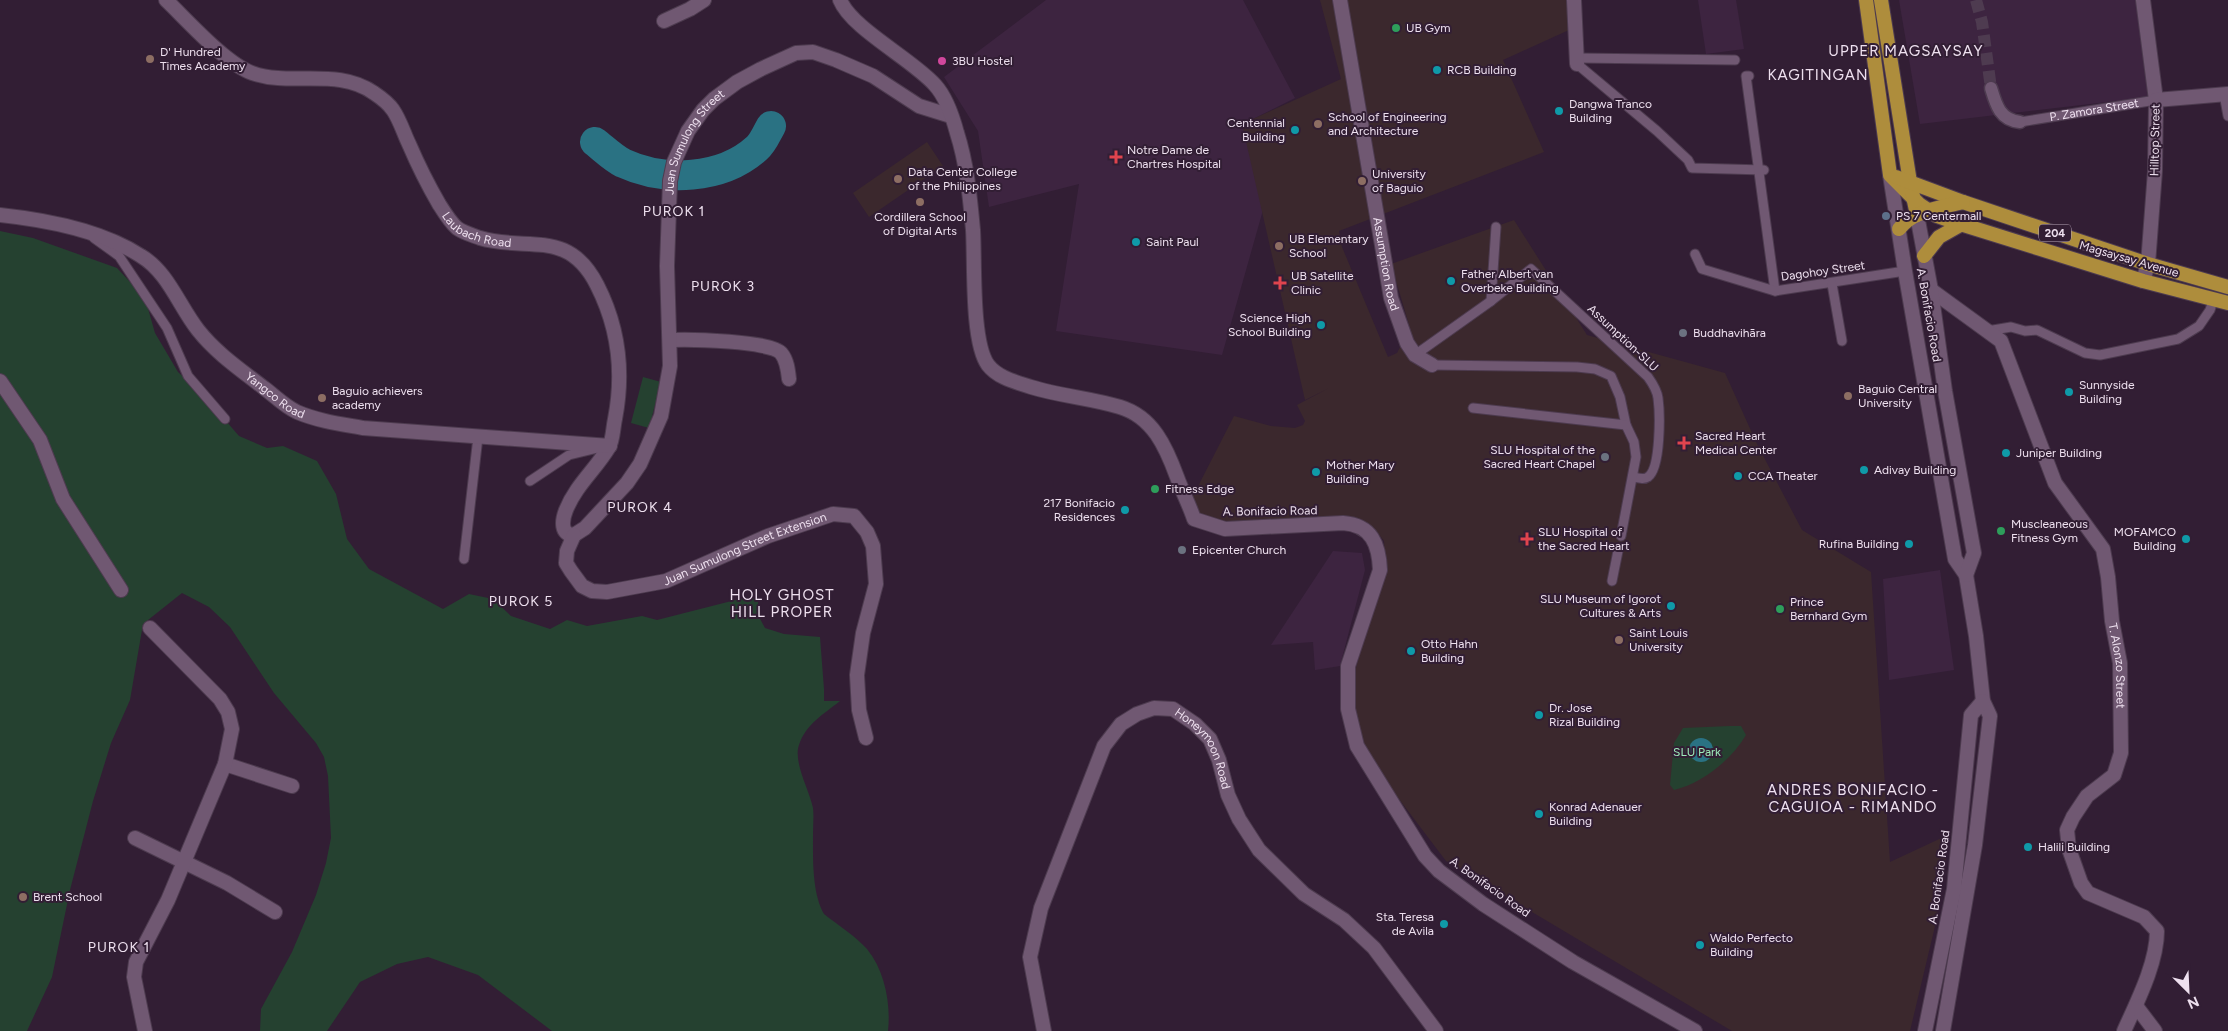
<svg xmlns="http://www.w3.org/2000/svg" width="2228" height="1031" font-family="Figtree,sans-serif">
  <rect width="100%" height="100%" fill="#321e34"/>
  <!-- built -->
  <g fill="#3d2440">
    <path d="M1046,0H1243L1295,98L1243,124L1263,210L1222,355L1056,331L1079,184L989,207L978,131L944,77Z"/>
    <path d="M1698,0H1736L1744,49L1706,54Z"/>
    <path d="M1899,0H2137L2150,97L1920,124Z"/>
    <path d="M1333,551L1362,553L1365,570L1340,666L1315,670L1313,642L1271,645Z"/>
    <path d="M1940,570L1954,670L1889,680L1883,579Z"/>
  </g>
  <!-- education -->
  <g fill="#3b282d">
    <path d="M1320,0H1568L1569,30L1503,60L1544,152L1339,231L1342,247L1388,357L1397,353L1410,328L1391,264L1514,220L1587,335L1725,373L1757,444L1802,530L1871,572L1890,862L1950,834L1936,922L1910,1031H1732L1446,861L1358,745L1351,699L1353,678L1385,567L1384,541L1377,532L1364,524L1230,526L1195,516L1192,498L1234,416L1271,426L1295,428L1303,425L1305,421L1297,405L1329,388L1305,400L1242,124L1341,79Z"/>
    <path d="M927,142L943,166L869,217L853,193Z"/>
  </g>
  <!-- green -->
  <g fill="#254130">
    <path d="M0,231L33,238L117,268L145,298L155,333L178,372L207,399L239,436L267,448L283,446L317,461L336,494L347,539L369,569L443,609L469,594L493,599L511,616L550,629L567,620L587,626L642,616L657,620L759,594L757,613L765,628L784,634L820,637L824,689V701H840C824,714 806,724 799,745C793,762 809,789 813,808C814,816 813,826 813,835C813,859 812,893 824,914C838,925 855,936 867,949C885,971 891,1004 888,1031H552L478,975L428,957L397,964L360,982L327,1031H260L261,1009L292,952L316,895L326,863L331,838L328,776L324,757L316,743L274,693L230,627L209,607L182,593L143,624L130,700L111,743L93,801L70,890L52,977L27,1031H0Z"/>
    <path d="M643,377L661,382L649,428L631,423Z"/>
    <path d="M1730,726H1741L1746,735C1731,760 1703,783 1674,790L1670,785L1674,743L1683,728Z"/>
  </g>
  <!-- water -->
  <circle fill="#2a7283" cx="1701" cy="750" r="12"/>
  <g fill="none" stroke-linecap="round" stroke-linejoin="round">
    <!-- river -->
    <path stroke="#2a7283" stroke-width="30" d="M595,142C604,149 613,158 623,163C664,182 722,180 757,148C763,143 767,133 771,126"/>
    <!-- pedestrian-tunnel -->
    <path stroke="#4e3b50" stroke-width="12" stroke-dasharray="12 6" stroke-linecap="butt" d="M1976,0L1982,22L1991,88"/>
    <!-- service casing -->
    <g stroke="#4d3b4f" stroke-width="11">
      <g id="service">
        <path d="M1577,58L1735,60"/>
        <path d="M1577,64L1657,131L1688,160L1692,168L1764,170"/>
        <path d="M1749,76H1746L1775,291"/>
        <path d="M2224,94L2228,116"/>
        <path id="s1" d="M2020,122L2156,100"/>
        <path d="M94,238L119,256L167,328L188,376L225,419"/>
        <path d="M1695,254L1702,269L1775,291L1905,271"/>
        <path d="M1832,284L1842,341"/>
        <path d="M1491,301L1496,227"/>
        <path d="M1987,331L2011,327L2025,331L2037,330L2085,353L2100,355L2178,339L2199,326L2210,310L2214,298"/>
        <path d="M1415,355L1491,301L1531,269L1648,377C1653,384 1657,390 1658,398C1660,413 1661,468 1648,477C1644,480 1638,478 1633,477"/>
        <path d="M1432,365L1577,367L1595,369L1611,376L1620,397L1626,425L1634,442L1636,457L1621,536"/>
        <path d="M1473,408L1626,425"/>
        <path d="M530,481L569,455L598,448"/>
        <path d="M464,559L478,437"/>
        <path d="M1612,581L1618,551"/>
      </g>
    </g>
    <!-- pedestrian casing -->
    <g stroke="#4d3b4f" stroke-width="15">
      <path id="pedestrian" d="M1991,88C1996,105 2000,120 2020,122"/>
    </g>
    <!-- minor casing -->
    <g stroke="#4d3b4f" stroke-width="16">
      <g id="minor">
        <path id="s2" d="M166,0C188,21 225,63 252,73C291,87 338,67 374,93C380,97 389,104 393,110C400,120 404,134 409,144C418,165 428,185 439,204C444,212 450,222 457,228C464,233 472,235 480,238C528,252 568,228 597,285C619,328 624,372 615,419C613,428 613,440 609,447C596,469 576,485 566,510C562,520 560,535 574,535"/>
        <path id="s3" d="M1340,0L1391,298L1407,343L1415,355L1432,365"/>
        <path d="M1574,0L1577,64"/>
        <path d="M2143,0L2156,100L2155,171L2148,264L2143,281"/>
        <path d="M664,21L690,9L704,0"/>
        <path d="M2156,100L2228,94"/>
        <path id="s4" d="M0,215C47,220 101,230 141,256C168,272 179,306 198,330C216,353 241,370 264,388C275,396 284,406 297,412C318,421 341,424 363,428L610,446"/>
        <path id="s5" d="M1931,290L2001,341L2055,483L2103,549L2108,577L2112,621L2120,663L2121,753L2114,775L2087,796L2073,817L2067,830L2069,849L2081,883L2088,893L2144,917L2157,931C2157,963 2137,1002 2124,1031"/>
        <path d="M670,340C689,339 771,341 781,353C787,360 788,370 789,379"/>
        <path d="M0,381L40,440L63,499L121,590"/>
        <path id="s6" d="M574,535L585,528L627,483L640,464L661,416L670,366L667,266L670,181L674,162L688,131L703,110L714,99L737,82L761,69L796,53L813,52L836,60L873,76L919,106L951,116"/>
        <path id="s7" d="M574,535L567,551L566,563L571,571L582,586L592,591L607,592L666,581L768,536L833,514L854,516L867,532L873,546L876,584L863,633L857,675L859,710L866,738"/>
        <path d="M225,764L292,786"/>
        <path d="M135,838L227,883L275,912"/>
        <path d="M2136,1006L2155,1031"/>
        <path d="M145,1031L134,977L136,962L168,900L225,764L232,729L228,712L220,699L150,628"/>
      </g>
    </g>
    <!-- tertiary casing -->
    <g stroke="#4d3b4f" stroke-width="16">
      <g id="tertiary">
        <path id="s8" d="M1044,1031L1030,957L1041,908L1104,746L1121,724L1137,714L1154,708L1173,709L1195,724L1210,739L1219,760L1228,795L1239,819L1259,850L1304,894L1344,920L1374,948L1436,1031"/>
      </g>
    </g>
    <!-- secondary casing -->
    <g stroke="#4d3b4f" stroke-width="16">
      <g id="secondary">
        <path d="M840,0C852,29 912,59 935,85C946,97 953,118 957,133C967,164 970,198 973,230C975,261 971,342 988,365C998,378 1016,382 1031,387C1060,396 1090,398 1120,407C1153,417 1166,447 1177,477C1182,491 1189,504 1194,519L1225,529L1343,523C1372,525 1379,545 1380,570L1348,666V709L1357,746L1425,856L1439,871L1483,904L1573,962L1695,1031"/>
        <path d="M1890,175L1905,271L1955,559L1966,575L1976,636L1983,701L1990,716L1975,845L1943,1031"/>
        <path d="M1917,215L1931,290L1945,391L1974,553L1966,575"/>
        <path d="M1925,1031L1954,889L1971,715L1983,701"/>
      </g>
    </g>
    <!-- trunk casing -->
    <g stroke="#4d3b4f" stroke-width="16">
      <g id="trunk">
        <path d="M1866,0L1890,175L1919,204L1937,216L1954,222L2143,281L2228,303"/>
        <path d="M1881,0L1910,182L1917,215"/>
        <path d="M1896,177L1963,202L2148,264L2228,287"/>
        <path d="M1899,229C1913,210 1941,208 1963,202"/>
        <path d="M1924,256L1939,237L1962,224"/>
      </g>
    </g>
    <!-- service -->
    <use href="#service" stroke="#705872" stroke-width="9"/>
    <!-- pedestrian -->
    <use href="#pedestrian" stroke="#705872" stroke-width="12"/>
    <!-- minor -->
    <use href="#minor" stroke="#705872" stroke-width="14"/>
    <!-- tertiary -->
    <use href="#tertiary" stroke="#705872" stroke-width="14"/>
    <!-- secondary -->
    <use href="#secondary" stroke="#705872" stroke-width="14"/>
    <!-- trunk -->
    <use href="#trunk" stroke="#ae8d3c" stroke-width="14"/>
  </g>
  <!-- markers -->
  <g fill="#2e9e5b" stroke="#321e34" stroke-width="2">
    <circle cx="1396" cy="28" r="5"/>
    <circle cx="1155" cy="489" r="5"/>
    <circle cx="2001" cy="531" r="5"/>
    <circle cx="1780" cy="609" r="5"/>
  </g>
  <g fill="#8d6e63" stroke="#321e34" stroke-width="2">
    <circle cx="150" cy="59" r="5"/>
    <circle cx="1318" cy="124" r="5"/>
    <circle cx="898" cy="179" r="5"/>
    <circle cx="1362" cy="181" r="5"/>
    <circle cx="920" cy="202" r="5"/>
    <circle cx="1279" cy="246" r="5"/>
    <circle cx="1848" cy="396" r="5"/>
    <circle cx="322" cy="398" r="5"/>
    <circle cx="1619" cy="640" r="5"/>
    <circle cx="23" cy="897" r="5"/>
  </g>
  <circle fill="#d1479c" stroke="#321e34" stroke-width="2" cx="942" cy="61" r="5"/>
  <g fill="#0f9aa8" stroke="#321e34" stroke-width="2">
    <circle cx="1437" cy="70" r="5"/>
    <circle cx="1559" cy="111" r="5"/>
    <circle cx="1295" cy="130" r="5"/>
    <circle cx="1136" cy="242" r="5"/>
    <circle cx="1451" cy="281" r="5"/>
    <circle cx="1321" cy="325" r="5"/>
    <circle cx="2069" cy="392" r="5"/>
    <circle cx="2006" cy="453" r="5"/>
    <circle cx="1864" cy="470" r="5"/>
    <circle cx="1316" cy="472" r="5"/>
    <circle cx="1738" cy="476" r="5"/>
    <circle cx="1125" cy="510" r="5"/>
    <circle cx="2186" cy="539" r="5"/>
    <circle cx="1909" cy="544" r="5"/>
    <circle cx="1671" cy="606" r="5"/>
    <circle cx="1411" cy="651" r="5"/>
    <circle cx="1539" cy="715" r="5"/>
    <circle cx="1539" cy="814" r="5"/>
    <circle cx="2028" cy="847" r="5"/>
    <circle cx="1444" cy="924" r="5"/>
    <circle cx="1700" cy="945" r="5"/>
  </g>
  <g fill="#e0444e" stroke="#321e34" stroke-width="2">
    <path d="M1113.5 149.5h5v5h5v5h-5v5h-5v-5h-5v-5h5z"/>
    <path d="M1277.5 275.5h5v5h5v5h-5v5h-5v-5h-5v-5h5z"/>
    <path d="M1681.5 435.5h5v5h5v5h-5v5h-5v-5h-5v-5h5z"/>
    <path d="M1524.5 531.5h5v5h5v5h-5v5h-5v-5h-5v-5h5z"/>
  </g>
  <circle fill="#5c6f8a" stroke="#321e34" stroke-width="2" cx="1886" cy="216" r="5"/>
  <g fill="#6b7280" stroke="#321e34" stroke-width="2">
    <circle cx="1683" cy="333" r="5"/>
    <circle cx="1605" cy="457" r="5"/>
    <circle cx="1182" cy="550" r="5"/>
  </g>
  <g text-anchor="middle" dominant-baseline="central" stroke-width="4" stroke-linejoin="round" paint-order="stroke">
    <!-- shield labels -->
    <rect fill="#321e34" stroke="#b6a6b7" stroke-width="1" x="2039" y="224.5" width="32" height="17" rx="4"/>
    <g font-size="11" font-weight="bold" fill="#eee0ef">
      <text x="2055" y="233">204</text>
    </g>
    <!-- poi labels -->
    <g font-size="12" fill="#eee0ef" stroke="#321e34" text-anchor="start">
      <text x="1406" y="28">UB Gym</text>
      <text x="160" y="52">D' Hundred<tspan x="160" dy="14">Times Academy</tspan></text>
      <text x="952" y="61">3BU Hostel</text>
      <text x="1447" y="70">RCB Building</text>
      <text x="1569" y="104">Dangwa Tranco<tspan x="1569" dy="14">Building</tspan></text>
      <text x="1328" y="117">School of Engineering<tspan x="1328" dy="14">and Architecture</tspan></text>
      <text x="1285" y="123" text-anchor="end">Centennial<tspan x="1285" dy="14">Building</tspan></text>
      <text x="1127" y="150">Notre Dame de<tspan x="1127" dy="14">Chartres Hospital</tspan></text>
      <text x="908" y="172">Data Center College<tspan x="908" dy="14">of the Philippines</tspan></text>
      <text x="1372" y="174">University<tspan x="1372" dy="14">of Baguio</tspan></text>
      <text x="1896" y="216">PS 7 Centermall</text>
      <text x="920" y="217" text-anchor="middle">Cordillera School<tspan x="920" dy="14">of Digital Arts</tspan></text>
      <text x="1289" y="239">UB Elementary<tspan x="1289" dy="14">School</tspan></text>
      <text x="1146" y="242">Saint Paul</text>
      <text x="1461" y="274">Father Albert van<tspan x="1461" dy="14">Overbeke Building</tspan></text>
      <text x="1291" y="276">UB Satellite<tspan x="1291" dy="14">Clinic</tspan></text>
      <text x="1311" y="318" text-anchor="end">Science High<tspan x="1311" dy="14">School Building</tspan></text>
      <text x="1693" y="333">Buddhavihāra</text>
      <text x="2079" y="385">Sunnyside<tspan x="2079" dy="14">Building</tspan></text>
      <text x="1858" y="389">Baguio Central<tspan x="1858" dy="14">University</tspan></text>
      <text x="332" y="391">Baguio achievers<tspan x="332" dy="14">academy</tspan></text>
      <text x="1695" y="436">Sacred Heart<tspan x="1695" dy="14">Medical Center</tspan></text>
      <text x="1595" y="450" text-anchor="end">SLU Hospital of the<tspan x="1595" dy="14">Sacred Heart Chapel</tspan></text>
      <text x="2016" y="453">Juniper Building</text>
      <text x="1326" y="465">Mother Mary<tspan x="1326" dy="14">Building</tspan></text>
      <text x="1874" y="470">Adivay Building</text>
      <text x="1748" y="476">CCA Theater</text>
      <text x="1165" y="489">Fitness Edge</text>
      <text x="1115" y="503" text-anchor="end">217 Bonifacio<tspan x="1115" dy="14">Residences</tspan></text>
      <text x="2011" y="524">Muscleaneous<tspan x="2011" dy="14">Fitness Gym</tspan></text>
      <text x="1538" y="532">SLU Hospital of<tspan x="1538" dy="14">the Sacred Heart</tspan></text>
      <text x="2176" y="532" text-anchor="end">MOFAMCO<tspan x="2176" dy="14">Building</tspan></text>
      <text x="1899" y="544" text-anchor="end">Rufina Building</text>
      <text x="1192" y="550">Epicenter Church</text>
      <text x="1661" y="599" text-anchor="end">SLU Museum of Igorot<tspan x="1661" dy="14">Cultures &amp; Arts</tspan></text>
      <text x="1790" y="602">Prince<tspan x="1790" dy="14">Bernhard Gym</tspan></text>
      <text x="1629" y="633">Saint Louis<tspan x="1629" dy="14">University</tspan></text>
      <text x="1421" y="644">Otto Hahn<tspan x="1421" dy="14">Building</tspan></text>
      <text x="1549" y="708">Dr. Jose<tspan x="1549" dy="14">Rizal Building</tspan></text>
      <text x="1549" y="807">Konrad Adenauer<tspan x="1549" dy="14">Building</tspan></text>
      <text x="2038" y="847">Halili Building</text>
      <text x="33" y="897">Brent School</text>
      <text x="1434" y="917" text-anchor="end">Sta. Teresa<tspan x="1434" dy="14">de Avila</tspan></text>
      <text x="1710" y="938">Waldo Perfecto<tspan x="1710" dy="14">Building</tspan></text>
    </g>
    <!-- street labels -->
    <g font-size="12" fill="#eee0ef" stroke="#321e34">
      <text stroke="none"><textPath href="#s1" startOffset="75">P. Zamora Street</textPath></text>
      <text transform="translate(2155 140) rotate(-89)">Hilltop Street</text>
      <text stroke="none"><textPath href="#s6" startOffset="432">Juan Sumulong Street</textPath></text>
      <text stroke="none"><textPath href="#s2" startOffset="418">Laubach Road</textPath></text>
      <text transform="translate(2129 259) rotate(16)">Magsaysay Avenue</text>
      <text stroke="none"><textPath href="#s3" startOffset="268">Assumption Road</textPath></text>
      <text transform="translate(1823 271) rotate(-8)">Dagohoy Street</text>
      <text transform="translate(1929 315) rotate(80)">A. Bonifacio Road</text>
      <text transform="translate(1623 338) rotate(43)">Assumption-SLU</text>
      <text stroke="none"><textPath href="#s4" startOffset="344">Yangco Road</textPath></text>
      <text transform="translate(1270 511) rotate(-1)">A. Bonifacio Road</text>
      <text stroke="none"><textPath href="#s7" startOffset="229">Juan Sumulong Street Extension</textPath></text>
      <text stroke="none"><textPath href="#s5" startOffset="438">T. Alonzo Street</textPath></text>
      <text stroke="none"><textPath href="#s8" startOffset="435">Honeymoon Road</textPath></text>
      <text transform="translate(1939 877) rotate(-82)">A. Bonifacio Road</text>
      <text transform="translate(1490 887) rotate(35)">A. Bonifacio Road</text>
    </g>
    <!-- park labels -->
    <g font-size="12" fill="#9decba" stroke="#321e34">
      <text x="1697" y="752">SLU Park</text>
    </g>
    <!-- neighbourhood labels -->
    <g font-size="14" letter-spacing="1" fill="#eee0ef" stroke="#321e34">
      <text x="674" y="211">PUROK 1</text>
      <text x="723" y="286">PUROK 3</text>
      <text x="640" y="507">PUROK 4</text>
      <text x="521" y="601">PUROK 5</text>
      <text x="119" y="947">PUROK 1</text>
    </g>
    <!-- quarter labels -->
    <g font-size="15" letter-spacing="1" fill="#eee0ef" stroke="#321e34">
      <text x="1906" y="51">UPPER MAGSAYSAY</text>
      <text x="1818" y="75">KAGITINGAN</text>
      <text x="782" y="595">HOLY GHOST<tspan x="782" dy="17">HILL PROPER</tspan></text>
      <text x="1853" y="790">ANDRES BONIFACIO -<tspan x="1853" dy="17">CAGUIOA - RIMANDO</tspan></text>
    </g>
  </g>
  <!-- north arrow -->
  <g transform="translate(2188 991) rotate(156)" stroke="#321e34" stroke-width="4" paint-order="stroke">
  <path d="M0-4L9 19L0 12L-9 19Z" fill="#eee0ef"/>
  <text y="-8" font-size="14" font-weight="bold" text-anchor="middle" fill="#eee0ef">N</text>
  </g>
</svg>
